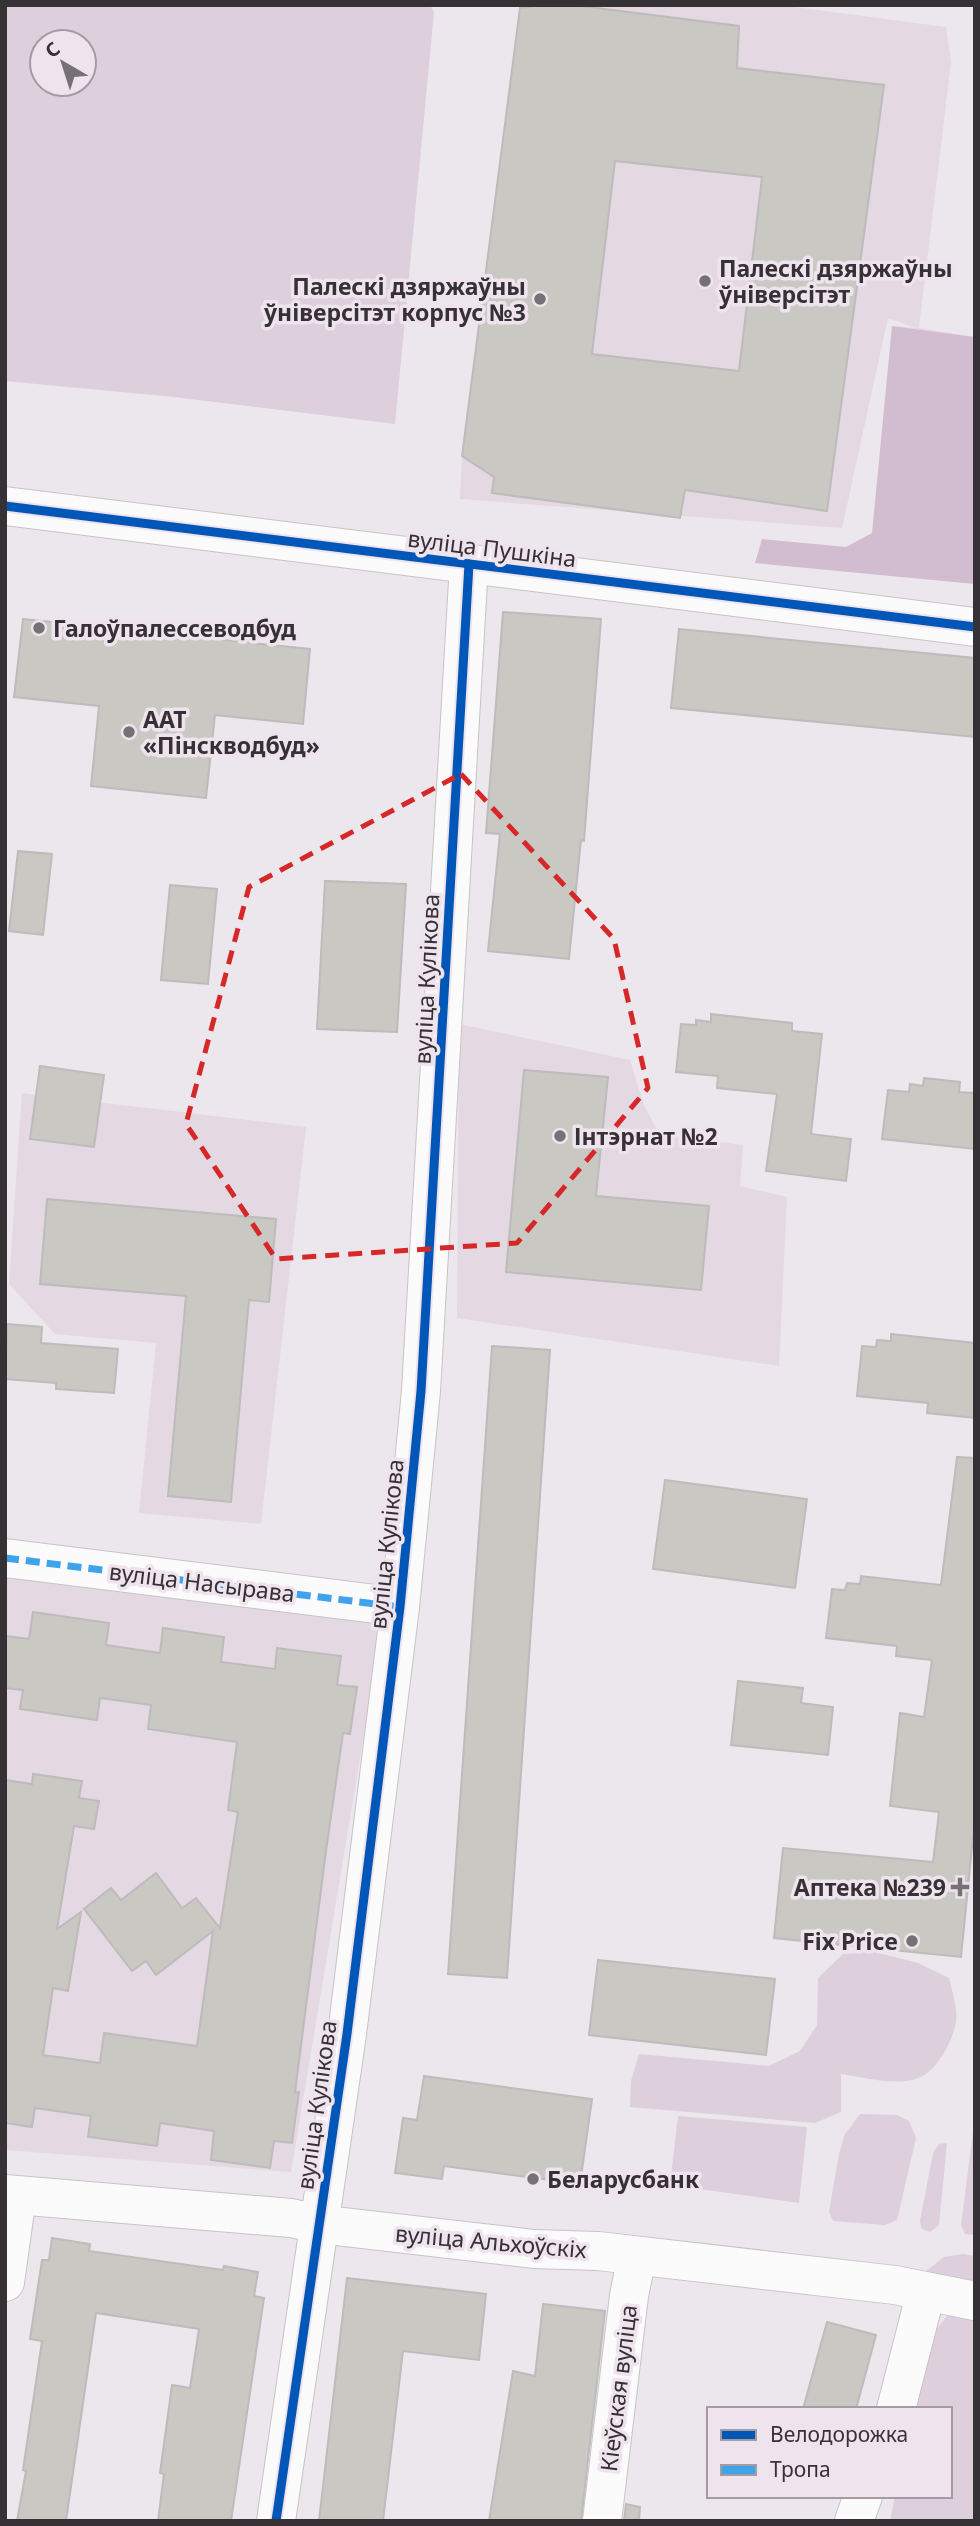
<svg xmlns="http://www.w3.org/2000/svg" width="980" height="2526" font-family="'Noto Sans',sans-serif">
  <rect width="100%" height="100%" fill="#ece7ec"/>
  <!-- built -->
  <g fill="#e4d8e3">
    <path d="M521,5H780L946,27L951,62L919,328L975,337L892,326L916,328L888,318L842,528L460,499L462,456Z"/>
    <path d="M459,1024L630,1060L644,1105L659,1134L743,1145L740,1186L787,1197L779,1366L457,1318Z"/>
    <path d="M22,1093L306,1127L261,1524L139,1513L156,1343L55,1334L9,1284Z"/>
    <path d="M5,1572L383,1619L291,2172L5,2150Z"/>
  </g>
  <!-- green -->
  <g fill="#ddcfdc" fill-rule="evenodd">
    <path d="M5,5H430L434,12L395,424L174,397L5,381ZM84,42V84H42V42Z"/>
    <path d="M875,1952L918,1963L949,1978C952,1991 958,2009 956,2022C952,2043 935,2076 912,2080C889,2085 864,2077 841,2074V2112L815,2123L630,2107L631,2081L639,2054L769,2066L800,2051L817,2025L818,1978L843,1954Z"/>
    <path d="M860,2114L897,2115L909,2121L916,2138L897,2220L885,2225L833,2221L829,2212L839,2154L845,2134Z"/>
    <path d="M678,2116L807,2127L799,2203L670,2185Z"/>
    <path d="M975,2116V2235L965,2234L961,2225Z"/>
    <path d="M947,2143L939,2225L930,2232L922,2229L920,2221L933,2153L939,2144Z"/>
    <path d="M963,2254L975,2256V2284L920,2276L944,2257Z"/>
    <path d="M949,2314L975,2318V2521H890L895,2496H950V2409H914L931,2335Z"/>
  </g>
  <!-- forest -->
  <path fill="#d1bdcf" d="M892,326L975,337V584L755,563L762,539L846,547L872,533Z"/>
  <!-- building -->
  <g fill="#c9c8c3" stroke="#bdbbbb" stroke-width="2" fill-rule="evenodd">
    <path d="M541,5H573L739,26L737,68L884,85L827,511L685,490L680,518L492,493L494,477L462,456L520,8ZM615,161L762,177L739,371L592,354Z"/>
    <path d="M503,612L601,619L584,841L581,840L569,959L488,951L500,834L486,833Z"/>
    <path d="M23,619L310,649L303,724L215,715L206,798L91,786L99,706L14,697Z"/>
    <path d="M679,629L975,658V737L671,708Z"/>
    <path d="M18,851L52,854L43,935L9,931Z"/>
    <path d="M325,881L406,884L397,1032L317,1029Z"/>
    <path d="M170,885L217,889L208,984L161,980Z"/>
    <path d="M711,1014L792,1023V1031L822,1034L811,1134L851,1139L846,1181L766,1171L777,1094L717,1088L718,1076L676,1072L681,1024L696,1025V1020L711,1022Z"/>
    <path d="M40,1066L104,1075L94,1147L30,1139Z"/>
    <path d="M524,1070L608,1077L596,1196L709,1206L701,1290L506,1272Z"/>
    <path d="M924,1078L960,1082L959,1092L975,1093V1149L882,1139L888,1090L909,1092L910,1084L923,1086Z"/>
    <path d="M47,1199L276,1219L269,1302L249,1300L231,1502L168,1496L186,1296L40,1284Z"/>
    <path d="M7,1324L42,1327L41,1343L118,1349L114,1393L56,1389V1383L5,1379Z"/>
    <path d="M891,1334L975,1343V1418L927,1413L928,1403L857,1396L862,1346L876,1347L877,1340L891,1341Z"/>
    <path d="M492,1346L550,1350L507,1978L448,1974Z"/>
    <path d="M957,1457L975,1458V1817L961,1957L774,1938L783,1848L933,1862L939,1812L890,1806L900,1713L924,1717L932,1660L896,1656L897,1646L826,1638L832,1589L845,1590L847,1583L860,1584L861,1576L941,1585Z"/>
    <path d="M665,1480L807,1499L795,1588L653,1569Z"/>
    <path d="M33,1612L109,1623L106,1645L160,1653L163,1628L224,1637L221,1662L275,1669L277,1648L341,1656L337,1685L357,1687L350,1734L343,1733L326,1851L295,2092H299L292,2143L274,2141L270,2168L211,2160L214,2131L160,2123L157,2146L88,2137L91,2116L35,2108L32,2127L5,2123V1780L32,1784L33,1774L82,1781L79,1798L99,1801L94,1829L74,1826L57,1929L81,1912L68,1991L53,1988L43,2055L100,2063L104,2033L197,2046L213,1931L156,1975L146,1961L132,1971L84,1909L111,1888L121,1900L156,1873L182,1908L196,1898L220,1928L238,1812L228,1810L237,1742L148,1729L151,1705L100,1698L97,1720L20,1709L23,1690L5,1688V1636L29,1639Z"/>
    <path d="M738,1681L803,1688L801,1703L833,1707L828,1755L731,1745Z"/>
    <path d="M598,1960L775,1979L766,2055L589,2035Z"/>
    <path d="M424,2076L592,2099L580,2184L444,2166L442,2179L395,2173L403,2118L417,2120Z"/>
    <path d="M52,2238L90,2244L89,2251L223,2270L224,2266L258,2272L254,2296L264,2298L231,2521H158L164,2474L160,2473L172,2385L190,2388L199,2329L96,2313L66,2521H17L26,2471L23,2470L42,2341L30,2339L42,2260H49Z"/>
    <path d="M347,2278L486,2294L479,2360L403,2351L383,2521H319Z"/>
    <path d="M543,2304L605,2311L581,2521H489L513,2371L535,2376Z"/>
    <path d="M827,2322L876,2335L856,2409H803Z"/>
    <path d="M626,2504L640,2507L639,2521H624Z"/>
  </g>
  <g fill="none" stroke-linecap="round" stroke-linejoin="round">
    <!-- minor casing -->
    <g stroke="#c7c3c6" stroke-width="40">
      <g id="minor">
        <path d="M5,506L975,627"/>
        <path d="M5,1558L400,1607"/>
        <path d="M5,2194L291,2218L318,2224L534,2249L598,2251L895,2285L975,2301"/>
        <path d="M5,2282L17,2196"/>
        <path d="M896,2409L926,2292"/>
        <path d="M276,2521L347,2034L400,1607L421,1391L469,564"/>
        <path d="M602,2521L629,2296L637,2256"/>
        <path d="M854,2521L863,2496"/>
      </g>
    </g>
    <!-- minor -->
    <use href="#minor" stroke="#fcfbfc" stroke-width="38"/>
    <!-- quiet -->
    <path stroke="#3ea3eb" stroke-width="7" stroke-dasharray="14 7" stroke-linecap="butt" d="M5,1558L400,1607"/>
    <!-- cycleway casing -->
    <g stroke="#efe4ed" stroke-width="13">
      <g id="cycleway">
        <path d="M5,506L975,627"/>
        <path d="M276,2521L347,2034L400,1607L421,1391L469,564"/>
      </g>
    </g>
    <!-- cycleway -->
    <use href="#cycleway" stroke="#0057b8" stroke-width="9"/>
  </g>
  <!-- marked area -->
  <path fill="none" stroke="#d62828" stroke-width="5" stroke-dasharray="14 9" stroke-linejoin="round" d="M461,774L614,939L648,1088L517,1243L276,1259L186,1124L249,887Z"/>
  <!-- markers -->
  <g fill="#757175" stroke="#efe4ed" stroke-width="2.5">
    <circle cx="705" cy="281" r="7"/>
    <circle cx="540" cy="299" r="7"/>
    <circle cx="39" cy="628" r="7"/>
    <circle cx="129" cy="732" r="7"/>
    <circle cx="560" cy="1136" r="7"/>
    <path d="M956.5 1876.5h7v7h7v7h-7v7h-7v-7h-7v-7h7z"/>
    <circle cx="912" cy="1941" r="7"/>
    <circle cx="533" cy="2179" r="7"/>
  </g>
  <g text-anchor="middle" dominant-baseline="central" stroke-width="7" stroke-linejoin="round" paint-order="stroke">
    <!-- poi labels -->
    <g font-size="23" font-weight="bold" fill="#353135" stroke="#efe4ed" text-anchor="start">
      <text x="719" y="268">Палескі дзяржаўны<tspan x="719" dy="26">ўніверсітэт</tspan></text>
      <text x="526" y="286" text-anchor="end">Палескі дзяржаўны<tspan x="526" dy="26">ўніверсітэт корпус №3</tspan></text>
      <text x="53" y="628">Галоўпалессеводбуд</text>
      <text x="143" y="719">ААТ<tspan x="143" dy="26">«Пінскводбуд»</tspan></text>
      <text x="574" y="1136">Інтэрнат №2</text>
      <text x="946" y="1887" text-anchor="end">Аптека №239</text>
      <text x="898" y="1941" text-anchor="end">Fix Price</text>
      <text x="547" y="2179">Беларусбанк</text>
    </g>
    <!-- street labels -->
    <g font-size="23" fill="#353135" stroke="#efe4ed">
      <text transform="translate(492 548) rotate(7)">вуліца Пушкіна</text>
      <text transform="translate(426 979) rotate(-87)">вуліца Кулікова</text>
      <text transform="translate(386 1544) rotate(-84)">вуліца Кулікова</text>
      <text transform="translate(202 1582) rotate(7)">вуліца Насырава</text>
      <text transform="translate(316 2105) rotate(-82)">вуліца Кулікова</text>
      <text transform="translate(491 2241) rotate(5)">вуліца Альхоўскіх</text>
      <text transform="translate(618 2388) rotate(-83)">Кіеўская вуліца</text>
    </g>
  </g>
  <!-- border -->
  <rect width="980" height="2526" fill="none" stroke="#353135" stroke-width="14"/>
  <!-- legend -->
  <rect x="707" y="2407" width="245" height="91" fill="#efe4ed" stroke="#a59ca3" stroke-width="2"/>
  <rect x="721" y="2430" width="35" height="10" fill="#0057b8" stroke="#a59ca3" stroke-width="2"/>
  <text x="770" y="2442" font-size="21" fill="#353135">Велодорожка</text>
  <rect x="721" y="2465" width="35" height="10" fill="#3ea3eb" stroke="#a59ca3" stroke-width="2"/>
  <text x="770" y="2477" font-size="21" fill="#353135">Тропа</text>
  <!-- north arrow -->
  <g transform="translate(63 63) rotate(321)"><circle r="33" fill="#efe4ed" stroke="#a59ca3" stroke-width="2"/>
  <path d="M0-5L12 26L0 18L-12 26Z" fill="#757175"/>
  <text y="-10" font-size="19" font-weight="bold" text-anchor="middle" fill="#353135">С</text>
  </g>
</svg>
